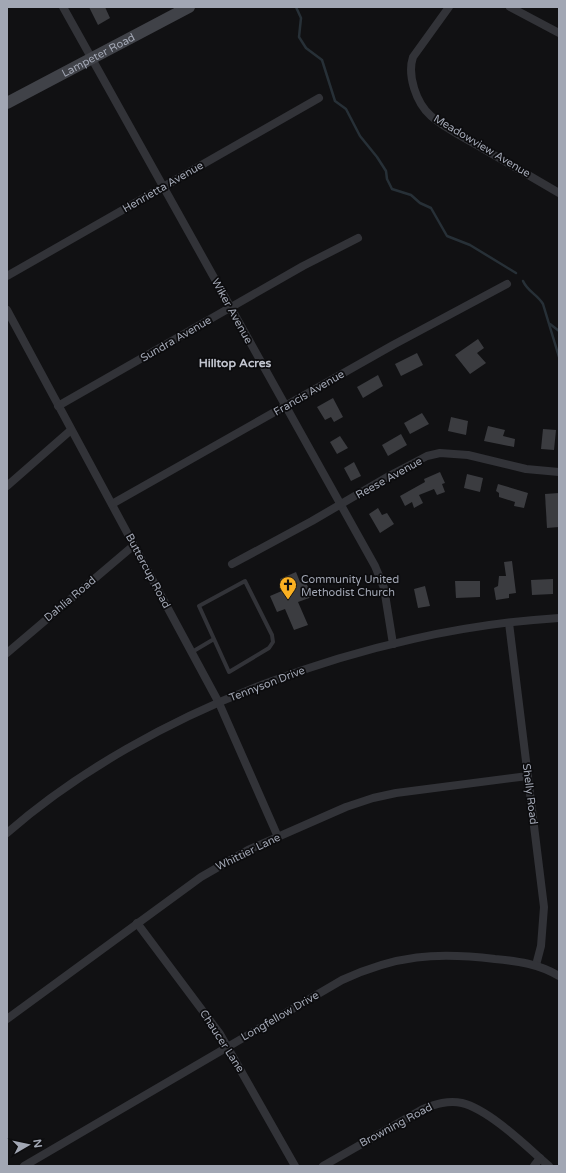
<svg xmlns="http://www.w3.org/2000/svg" width="566" height="1173" font-family="'Varela Round',sans-serif">
  <rect width="100%" height="100%" fill="#111113"/>
  <g fill="none" stroke-linecap="round" stroke-linejoin="round">
    <!-- stream -->
    <g stroke="#273037" stroke-width="2.5">
      <path d="M296,7L301,18L299,37L306,48L322,60L335,101L346,109L360,136L377,157L386,171L387,179L392,189L411,195L420,203L431,208L447,236L470,245L516,273"/>
      <path d="M523,281C528,292 537,294 543,304L559,357"/>
      <path d="M550,324L559,331"/>
    </g>
  </g>
  <!-- building -->
  <g fill="#3b3c40">
    <path d="M89,7H105L110,18L98,25Z"/>
    <path d="M478,339L484,348L477,353L486,363L470,374L455,355Z"/>
    <path d="M417,353L423,365L401,376L395,364Z"/>
    <path d="M378,375L383,386L363,398L357,387Z"/>
    <path d="M333,398L343,417L334,422L331,417L325,420L317,407Z"/>
    <path d="M422,413L429,424L410,434L404,423Z"/>
    <path d="M451,417L468,421L466,435L448,431Z"/>
    <path d="M488,426L505,430L503,436L515,439L514,447L484,441Z"/>
    <path d="M543,429L556,430L554,450L541,449Z"/>
    <path d="M401,434L407,445L388,456L382,445Z"/>
    <path d="M340,436L348,448L337,454L330,442Z"/>
    <path d="M354,462L361,476L351,481L344,468Z"/>
    <path d="M440,472L445,483L442,484L445,492L437,495L434,489L419,495L423,503L414,508L412,502L405,506L400,496L425,482L424,479Z"/>
    <path d="M467,474L483,478L480,492L464,488Z"/>
    <path d="M498,484L528,493L524,508L514,506L515,502L499,497V493L496,491Z"/>
    <path d="M559,493V527L547,528L545,494Z"/>
    <path d="M378,508L382,515L387,513L394,524L380,533L369,514Z"/>
    <path d="M512,561L516,593L509,594V598L496,600L494,588L498,586L499,576H506L504,562Z"/>
    <path d="M296,572L300,582L305,580L312,597L298,602L308,625L294,630L285,609L277,612L270,596L284,590L280,579Z"/>
    <path d="M553,579V594L532,595L531,580Z"/>
    <path d="M455,581H480V597L456,598Z"/>
    <path d="M425,586L430,606L418,608L414,589Z"/>
  </g>
  <g fill="none" stroke-linecap="round" stroke-linejoin="round">
    <!-- lane -->
    <path stroke="#323338" stroke-width="4" d="M192,652L214,639L229,672L269,648L273,642L272,635L245,581L199,606L214,639"/>
    <!-- street -->
    <g stroke="#323338" stroke-width="8">
      <path d="M63,7L375,566L384,588L393,644"/>
      <path d="M449,7L413,57C407,75 416,103 431,116C446,129 465,138 482,148C508,163 533,178 559,193"/>
      <path d="M510,7L559,33"/>
      <path d="M7,276L319,98"/>
      <path d="M7,310L219,703L278,837"/>
      <path d="M58,406L303,266L358,238"/>
      <path d="M7,486L71,430"/>
      <path d="M112,504L393,345L507,284"/>
      <path d="M232,564L312,521L389,476L427,456L440,453L468,455L526,469L559,472"/>
      <path d="M509,623L544,907L541,946L536,965"/>
      <path d="M7,653L133,546"/>
      <path d="M7,833C149,709 372,629 559,618"/>
      <path d="M137,923L220,1034L295,1166"/>
      <path d="M7,1019L201,877L248,850L346,807L373,798L396,793L528,776"/>
      <path d="M24,1166L342,980C396,955 436,952 495,959C518,961 539,964 559,976"/>
      <path d="M323,1166L423,1109C436,1104 448,1100 462,1103C490,1110 527,1147 549,1166"/>
      <path d="M534,1166L540,1158"/>
    </g>
    <!-- secondary -->
    <path stroke="#404248" stroke-width="12" id="s1" d="M7,103L189,7"/>
  </g>
  <!-- icons -->
  <defs>
    <g id="church-pin" transform="scale(0.9)"><path d="M0 17L-7.5 6A9.5 9.5 0 1 1 7.5 6Z" fill="#fab022" stroke="#0c0c0e"/><path d="M-1.2-6h2.4v3.5h3.3v2.4h-3.3V6h-2.4V-.1h-3.3v-2.4h3.3Z" fill="#111"/></g>
  </defs>
  <g fill-rule="evenodd">
    <use href="#church-pin" x="288" y="585"/>
  </g>
  <g text-anchor="middle" dominant-baseline="central" stroke-width="3.5" stroke-linejoin="round" paint-order="stroke">
    <!-- street labels -->
    <g font-size="11" fill="#a2a7b4" stroke="#0c0c0e">
      <text stroke="none"><textPath href="#s1" startOffset="103">Lampeter Road</textPath></text>
      <text transform="translate(482 146) rotate(31)">Meadowview Avenue</text>
      <text transform="translate(163 187) rotate(-30)">Henrietta Avenue</text>
      <text transform="translate(232 311) rotate(61)">Wiker Avenue</text>
      <text transform="translate(176 339) rotate(-30)">Sundra Avenue</text>
      <text transform="translate(309 393) rotate(-30)">Francis Avenue</text>
      <text transform="translate(389 478) rotate(-29)">Reese Avenue</text>
      <text transform="translate(148 571) rotate(62)">Buttercup Road</text>
      <text transform="translate(70 599) rotate(-40)">Dahlia Road</text>
      <text transform="translate(267 684) rotate(-21)">Tennyson Drive</text>
      <text transform="translate(530 794) rotate(83)">Shelly Road</text>
      <text transform="translate(248 852) rotate(-26)">Whittier Lane</text>
      <text transform="translate(280 1016) rotate(-30)">Longfellow Drive</text>
      <text transform="translate(222 1041) rotate(57)">Chaucer Lane</text>
      <text transform="translate(396 1125) rotate(-28)">Browning Road</text>
    </g>
    <!-- poi labels -->
    <g font-size="11" fill="#a2a7b4" stroke="#0c0c0e" text-anchor="start">
      <text x="301" y="579">Community United<tspan x="301" dy="13">Methodist Church</tspan></text>
    </g>
    <!-- neighbourhood labels -->
    <g font-size="12" font-weight="bold" fill="#c3c6d0" stroke="#0c0c0e">
      <text x="235" y="363">Hilltop Acres</text>
    </g>
  </g>
  <!-- border -->
  <rect width="566" height="1173" fill="none" stroke="#a2a7b4" stroke-width="16"/>
  <!-- north arrow -->
  <g transform="translate(28 1145) rotate(81)" stroke="#0c0c0e" stroke-width="3" paint-order="stroke">
  <path d="M0-3L7 15L0 10L-7 15Z" fill="#a2a7b4"/>
  <text y="-6" font-size="11" font-weight="bold" text-anchor="middle" fill="#a2a7b4">N</text>
  </g>
</svg>
